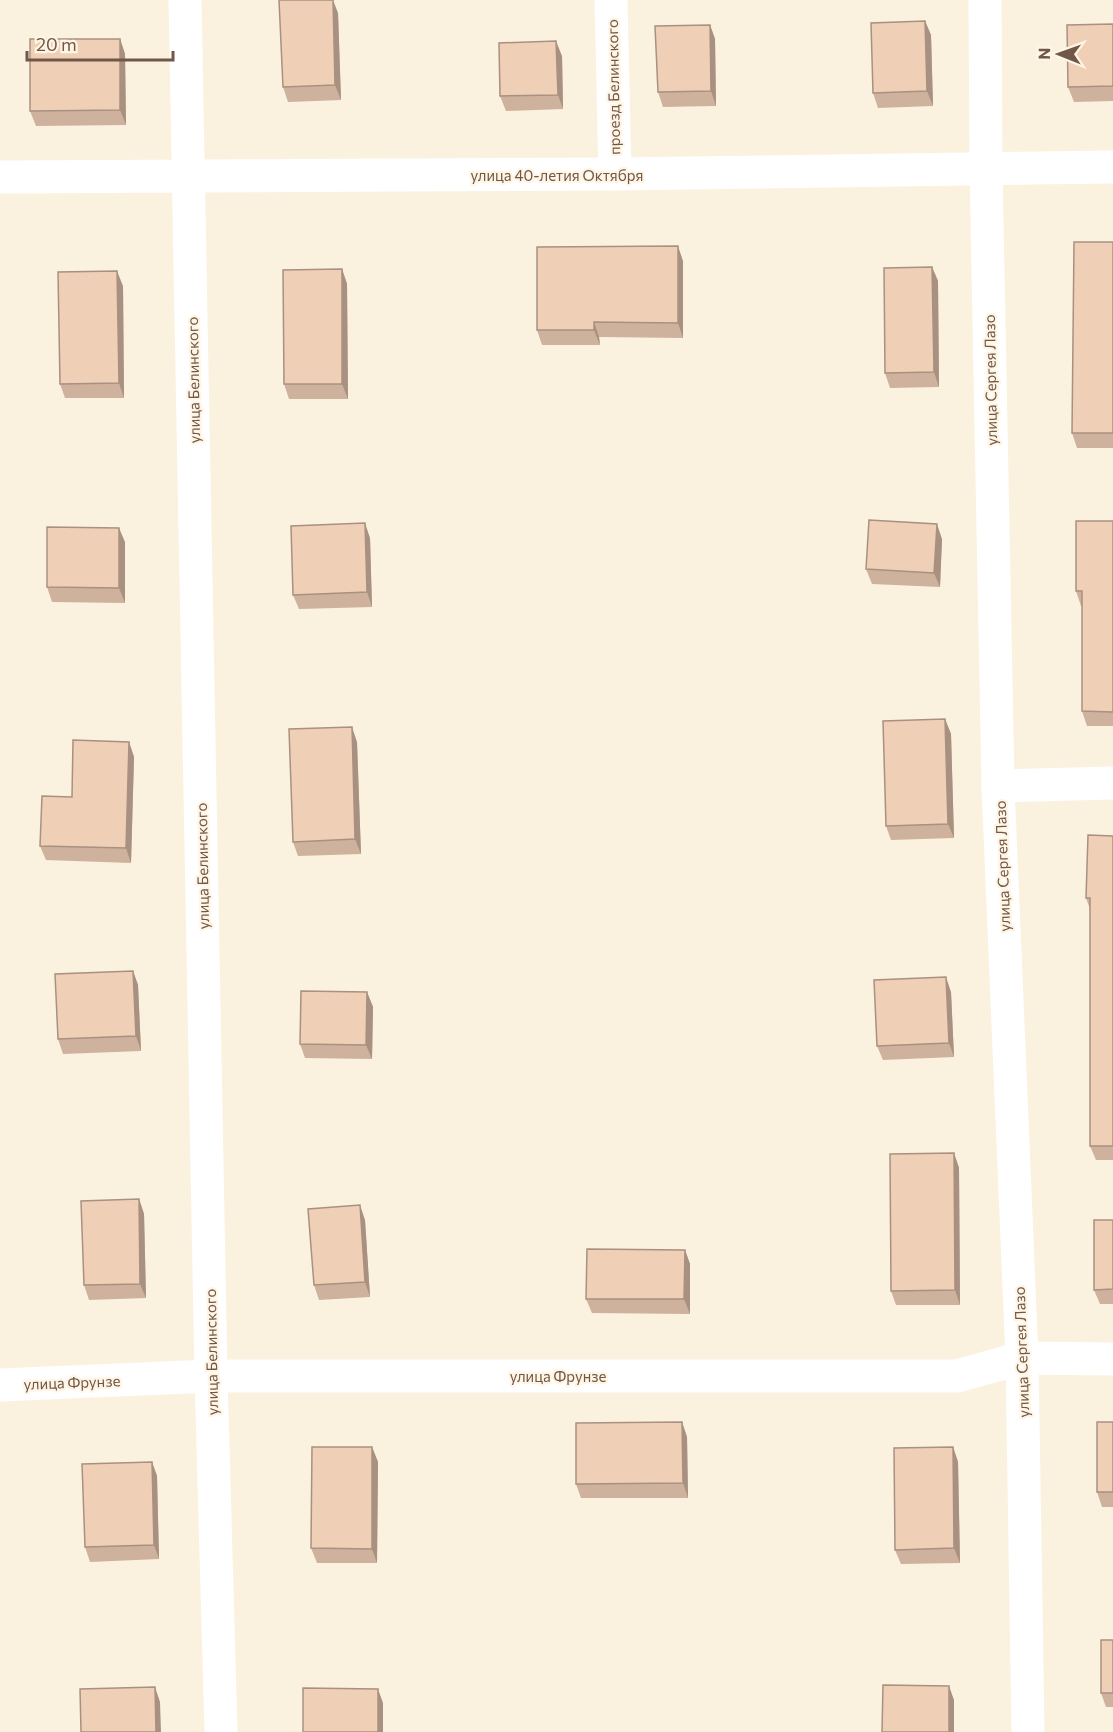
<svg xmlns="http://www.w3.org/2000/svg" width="1113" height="1732" font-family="Commissioner,sans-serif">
  <rect width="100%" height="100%" fill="#fbf1df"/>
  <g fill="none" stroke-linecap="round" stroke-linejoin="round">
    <!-- street -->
    <g stroke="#fff" stroke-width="33">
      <path d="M185,0L211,1376L221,1732"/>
      <path d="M611,0L615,174"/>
      <path d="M985,0L986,169L998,786L1022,1358L1028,1732"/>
      <path d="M0,177L615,174L1113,167"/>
      <path d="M998,786L1113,783"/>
      <path d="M0,1385L211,1376H957L1022,1358L1113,1359"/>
    </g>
  </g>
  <!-- wall -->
  <g fill="#ceb29d">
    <path d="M338,13L341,100L288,102L283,87Z"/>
    <path d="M925,21L931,35L933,106L878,108L873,93Z"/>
    <path d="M1113,24V101L1074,102L1068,87Z"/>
    <path d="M710,25L715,39L716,106L663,107L658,92Z"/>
    <path d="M120,39L125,54L126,125L36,126L30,111Z"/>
    <path d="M562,56L563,109L506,111L500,96Z"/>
    <path d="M1113,242V448H1077L1072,433Z"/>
    <path d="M683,261V338L599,337L600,345H542L537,330Z"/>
    <path d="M932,267L938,281L939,387L890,388L885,373Z"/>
    <path d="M342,269L347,284L348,399H289L284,384Z"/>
    <path d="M123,286L124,398H65L60,384Z"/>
    <path d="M1113,521V726H1087L1082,711V606H1081L1076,591Z"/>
    <path d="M370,538L372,607L299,609L293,595Z"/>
    <path d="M942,539L940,587L872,584L866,569Z"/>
    <path d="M125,542V603L52,602L47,587Z"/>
    <path d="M945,719L951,734L954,838L891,840L886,826Z"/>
    <path d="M129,742L134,757L131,863L46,860L40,846L72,797Z"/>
    <path d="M357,742L361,854L298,856L293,842Z"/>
    <path d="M1113,836V1160H1096L1090,1146V909L1086,898Z"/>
    <path d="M133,971L138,985L141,1051L63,1054L58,1039Z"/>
    <path d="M367,992L373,1007L372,1059L305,1058L300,1044Z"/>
    <path d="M951,992L954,1057L883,1060L877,1046Z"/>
    <path d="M954,1153L959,1168L960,1305H896L891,1291Z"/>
    <path d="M139,1199L144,1214L146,1298L89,1300L84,1285Z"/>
    <path d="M365,1220L370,1297L319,1300L314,1285Z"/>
    <path d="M1113,1220V1304H1100L1094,1290Z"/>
    <path d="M685,1250L690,1264V1314L592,1313L586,1299Z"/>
    <path d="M682,1422L687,1437L688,1498H581L576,1484Z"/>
    <path d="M1113,1422V1507H1102L1097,1492Z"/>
    <path d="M372,1447L378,1462L377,1563H317L311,1548Z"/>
    <path d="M953,1447L958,1462L960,1563L901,1564L895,1550Z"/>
    <path d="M152,1462L157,1476L159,1559L90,1562L85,1547Z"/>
    <path d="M1113,1640V1707H1106L1101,1693Z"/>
  </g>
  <!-- shaded-wall -->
  <g fill="#a89180">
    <path d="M333,0L338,13L341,100L335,85Z"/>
    <path d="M925,21L931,35L933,106L927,91Z"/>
    <path d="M710,25L715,39L716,106L711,91Z"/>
    <path d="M120,39L125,54L126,125L120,110Z"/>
    <path d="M556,41L562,56L563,109L558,95Z"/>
    <path d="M678,246L683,261V338L678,323Z"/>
    <path d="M932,267L938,281L939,387L934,372Z"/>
    <path d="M342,269L347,284L348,399L342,384Z"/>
    <path d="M117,271L123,286L124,398L119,383Z"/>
    <path d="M594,322L599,337L600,345L594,330Z"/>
    <path d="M365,523L370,538L372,607L367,592Z"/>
    <path d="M937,524L942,539L940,587L934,573Z"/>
    <path d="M119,528L125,542V603L119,588Z"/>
    <path d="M945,719L951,734L954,838L948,824Z"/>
    <path d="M352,727L357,742L361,854L355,839Z"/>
    <path d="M129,742L134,757L131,863L126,848Z"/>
    <path d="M133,971L138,985L141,1051L136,1036Z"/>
    <path d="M946,977L951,992L954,1057L949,1043Z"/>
    <path d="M367,992L373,1007L372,1059L366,1045Z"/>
    <path d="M954,1153L959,1168L960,1305L955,1290Z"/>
    <path d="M139,1199L144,1214L146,1298L140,1284Z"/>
    <path d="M360,1205L365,1220L370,1297L365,1282Z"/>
    <path d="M685,1250L690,1264V1314L684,1299Z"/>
    <path d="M682,1422L687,1437L688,1498L683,1483Z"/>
    <path d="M372,1447L378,1462L377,1563L372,1549Z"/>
    <path d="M953,1447L958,1462L960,1563L954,1548Z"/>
    <path d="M152,1462L157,1476L159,1559L154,1545Z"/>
    <path d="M949,1686L954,1700V1732H949Z"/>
    <path d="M155,1687L160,1702L161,1732H156Z"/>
    <path d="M378,1689L383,1703V1732H378Z"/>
  </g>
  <!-- building -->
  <g fill="#f0cfb7" stroke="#a89180" stroke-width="1.5">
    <path d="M279,0H333L335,85L283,87Z"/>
    <path d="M925,21L927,91L873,93L871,23Z"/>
    <path d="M1113,24V86L1068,87L1067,25Z"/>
    <path d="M710,25L711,91L658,92L655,26Z"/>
    <path d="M30,39H120V110L30,111Z"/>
    <path d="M556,41L558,95L500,96L499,43Z"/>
    <path d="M1074,242H1113V433H1072Z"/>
    <path d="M678,246V323L594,322V330H537V247Z"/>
    <path d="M932,267L934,372L885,373L884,268Z"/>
    <path d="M342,269V384H284L283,270Z"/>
    <path d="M117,271L119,383L60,384L58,272Z"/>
    <path d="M869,520L937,524L934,573L866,569Z"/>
    <path d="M1076,521H1113V712L1082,711V591H1076Z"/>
    <path d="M365,523L367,592L293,595L291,526Z"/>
    <path d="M47,527L119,528V588L47,587Z"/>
    <path d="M945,719L948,824L886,826L883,721Z"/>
    <path d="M352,727L355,839L293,842L289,729Z"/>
    <path d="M73,740L129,742L126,848L40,846L42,796L72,797Z"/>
    <path d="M1088,835L1113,836V1146H1090V898H1086Z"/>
    <path d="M133,971L136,1036L58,1039L55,974Z"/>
    <path d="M946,977L949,1043L877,1046L874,980Z"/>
    <path d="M301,991L367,992L366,1045L300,1044Z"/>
    <path d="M954,1153L955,1290L891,1291L890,1154Z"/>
    <path d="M139,1199L140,1284L84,1285L81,1201Z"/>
    <path d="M360,1205L365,1282L314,1285L308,1209Z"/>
    <path d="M1094,1220H1113V1289L1094,1290Z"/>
    <path d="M587,1249L685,1250L684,1299H586Z"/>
    <path d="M682,1422L683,1483L576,1484V1423Z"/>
    <rect x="1097" y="1422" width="16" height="70"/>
    <path d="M312,1447H372V1549L311,1548Z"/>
    <path d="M953,1447L954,1548L895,1550L894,1448Z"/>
    <path d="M152,1462L154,1545L85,1547L82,1464Z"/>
    <rect x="1101" y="1640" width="12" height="53"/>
    <path d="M883,1685L949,1686V1732H882Z"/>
    <path d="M155,1687L156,1732H81L80,1689Z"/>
    <path d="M303,1688L378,1689V1732H303Z"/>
  </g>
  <g text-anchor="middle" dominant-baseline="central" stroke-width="4.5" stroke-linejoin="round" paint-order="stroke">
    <!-- street labels -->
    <g font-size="15" fill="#715748" stroke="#fff5e5">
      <text transform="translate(613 87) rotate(-91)">проезд Белинского</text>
      <text x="557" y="175">улица 40-летия Октября</text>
      <text transform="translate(193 380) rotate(-91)">улица Белинского</text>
      <text transform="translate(990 380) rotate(-91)">улица Сергея Лазо</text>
      <text transform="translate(202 866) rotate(-91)">улица Белинского</text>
      <text transform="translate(1002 866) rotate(-92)">улица Сергея Лазо</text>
      <text transform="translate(211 1352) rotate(-91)">улица Белинского</text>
      <text transform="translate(1021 1352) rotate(-92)">улица Сергея Лазо</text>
      <text x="558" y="1376">улица Фрунзе</text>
      <text transform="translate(72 1382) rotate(-2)">улица Фрунзе</text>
    </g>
  </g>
  <!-- north arrow -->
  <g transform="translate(1059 54) rotate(271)" stroke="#fff5e5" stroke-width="4.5" paint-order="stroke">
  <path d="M0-4.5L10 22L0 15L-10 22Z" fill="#715748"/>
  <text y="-9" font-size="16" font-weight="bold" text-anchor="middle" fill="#715748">N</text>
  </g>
  <!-- scale -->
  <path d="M27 51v9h146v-9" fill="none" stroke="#715748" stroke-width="3"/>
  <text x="36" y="51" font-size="18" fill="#715748" stroke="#fff5e5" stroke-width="4.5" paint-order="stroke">20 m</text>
</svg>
